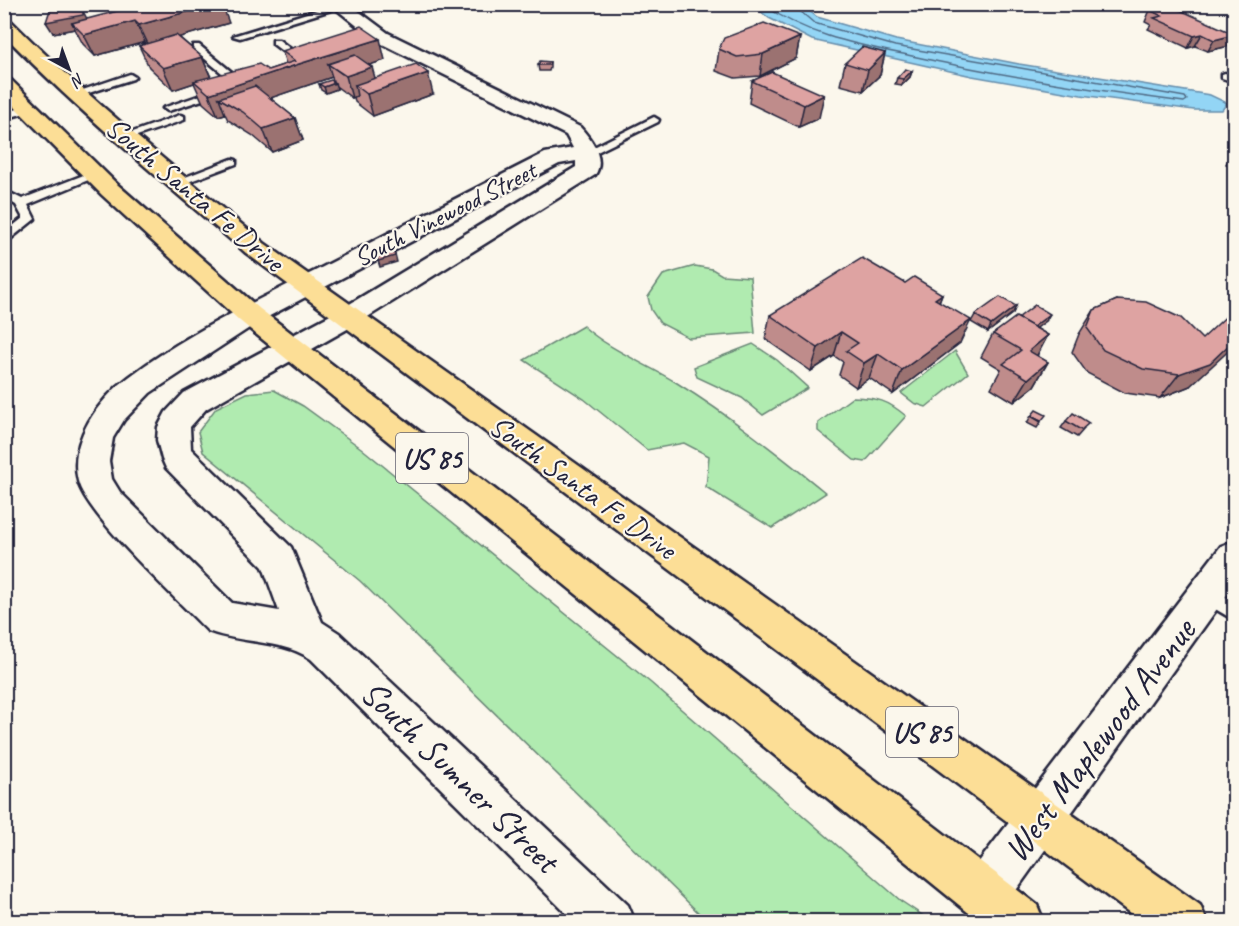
<svg xmlns="http://www.w3.org/2000/svg" width="1239" height="926" font-family="Caveat,sans-serif">
  <rect width="100%" height="100%" fill="#fbf7ec"/>
  <filter id="ink" filterUnits="userSpaceOnUse"><feTurbulence type="fractalNoise" baseFrequency=".0167" numOctaves="2"/><feDisplacementMap in="SourceGraphic" scale="12" xChannelSelector="R" yChannelSelector="G"/><feConvolveMatrix kernelMatrix="1 2 1 2 8 2 1 2 1" color-interpolation-filters="sRGB"/></filter>
  <g filter="url(#ink)">
    <!-- green -->
    <g fill="#b0ebb0" stroke="#698676" stroke-width="1.5">
      <path d="M695,266L712,269L722,275L750,277L755,333L689,338L660,323L651,310L648,297L663,275Z"/>
      <path d="M583,326C611,351 645,363 677,383C730,416 778,454 826,493L772,528L706,487L709,456L684,443L647,450L584,399L524,360Z"/>
      <path d="M753,344L777,360L808,388L763,415L742,398L697,377L694,367Z"/>
      <path d="M955,351L968,373L926,407L914,403L901,393Z"/>
      <path d="M274,390L303,406L361,448L651,683L901,901L931,921H707L360,581L203,452L198,432L216,408L247,393Z"/>
      <path d="M853,397C878,398 887,400 906,416L865,462L854,460L818,431V423Z"/>
    </g>
    <!-- water -->
    <g fill="#93d5f5" stroke="#668dab" stroke-width="1.5">
      <path d="M752,5H802L817,17L896,40L1019,64L1210,95L1227,103L1222,110H1194L1081,95L972,76L812,40L769,18Z"/>
      <path d="M867,5L944,4V5L935,13L913,12Z"/>
    </g>
    <g fill="none" stroke-linecap="round" stroke-linejoin="round">
      <!-- shore -->
      <path stroke="#4f6a85" stroke-width="1.5" d="M762,4C807,36 860,45 912,56C1002,76 1093,90 1184,102L1187,100L1185,97L895,46L814,23L800,11L799,4"/>
      <!-- service casing -->
      <g stroke="#22223b" stroke-width="5">
        <g id="service">
          <path d="M336,4L344,6L240,38L233,36Z"/>
          <path d="M273,40H279L310,64L302,66L273,44Z"/>
          <path d="M193,45H199L245,83V87H239L193,49Z"/>
          <path d="M1225,73L1234,76V82L1222,78V74Z"/>
          <path d="M130,74L135,77L133,79L76,97L71,94Z"/>
          <path d="M221,88L224,89V93L168,111L163,108Z"/>
          <path d="M28,106L32,107V111L4,119V113Z"/>
          <path d="M180,115L184,116V120L128,139L124,140L119,137Z"/>
          <path d="M654,117L659,120L658,122L591,155H583L582,153Z"/>
          <path d="M232,159L236,160V164L180,185H172L170,183Z"/>
          <path d="M94,171L100,174L98,176L28,205L35,219L4,244V233L23,218L16,205L4,198V190L22,199Z"/>
          <path d="M1207,586L1234,602V620L1200,600L1198,594L1200,588Z"/>
        </g>
      </g>
      <!-- minor casing -->
      <g stroke="#22223b" stroke-width="5">
        <g id="minor">
          <path d="M330,4H349L388,33L580,127C591,139 606,159 595,175L358,323L206,409L190,427L191,449L291,547L322,622L339,633L628,905L635,922H575L311,659C282,639 241,644 208,631C180,602 86,515 78,481C68,441 99,399 129,377C186,334 252,303 315,271C391,232 468,192 545,153L573,148L566,135L376,41ZM576,161V167L338,311L184,393L166,412L158,427L157,440L162,459L166,468L263,567L279,611L232,603L120,492L112,479L109,461L113,438L124,420L150,393L260,321L559,164Z"/>
          <path d="M1234,541V585L1002,910L985,917L968,910L961,893L968,876L1221,546Z"/>
        </g>
      </g>
      <!-- trunk casing -->
      <g stroke="#22223b" stroke-width="5">
        <g id="trunk">
          <path d="M4,19L10,20C90,100 178,171 264,243L1200,905L1207,922H1142L246,253C164,182 80,113 4,35Z"/>
          <path d="M4,78L11,80L118,185L260,309L1037,905L1044,922H980L240,321L102,195L4,96Z"/>
        </g>
      </g>
      <!-- service -->
      <use href="#service" fill="#fbf7ec" fill-rule="evenodd"/>
      <!-- minor -->
      <use href="#minor" fill="#fbf7ec" fill-rule="evenodd"/>
      <!-- trunk -->
      <use href="#trunk" fill="#fcde96" fill-rule="evenodd"/>
    </g>
    <!-- wall -->
    <g fill="#bf8c8b" stroke="#22223b" stroke-width="1.5">
      <path d="M56,4H77L80,11L87,19L229,23L179,37L202,57L211,77L268,70L286,64L282,51L385,60L369,65L375,78L433,94L373,116L355,102L354,97L352,98L337,87V89L326,93L321,90L319,84L333,81L332,77L270,98L295,118L303,140L272,152L252,135L228,120L225,114L218,116L203,103L194,83L173,90L149,67L139,46L146,43L145,42L95,56L83,44L75,29L53,33Z"/>
      <path d="M1150,10L1229,46L1208,51L1195,46L1188,48L1148,29L1151,25L1145,22Z"/>
      <path d="M800,37L796,58L760,76L735,78L716,71L719,49Z"/>
      <path d="M885,53L880,75L863,91L840,85L845,63Z"/>
      <path d="M550,62V68L549,71H539L538,65Z"/>
      <path d="M912,71L910,77L902,85L895,84L897,78Z"/>
      <path d="M772,72L819,118L799,127L749,103L752,81Z"/>
      <path d="M1234,152V167L1226,164Z"/>
      <path d="M905,283L942,294L939,302L960,343L893,394L869,378L856,387L839,375L843,362L834,356L811,371L765,339L770,315Z"/>
      <path d="M1117,300L1190,386L1160,398L1125,393L1087,373L1072,352L1079,334L1094,310Z"/>
      <path d="M1016,306L1013,313L988,332L971,322L975,315Z"/>
      <path d="M1018,318L1046,321L1036,328L1048,335L1037,356L1048,362L1034,386L1014,402L991,388L1001,369L981,357L993,334Z"/>
      <path d="M1031,416L1041,422L1037,428L1027,423Z"/>
      <path d="M1066,421L1084,429L1077,437L1061,428Z"/>
    </g>
    <!-- shaded-wall -->
    <g fill="#9b7271" stroke="#22223b" stroke-width="1.5">
      <path d="M74,4H77L80,11H83L89,23H72L75,29L53,33L46,22L73,11Z"/>
      <path d="M93,4H119L94,8Z"/>
      <path d="M215,4H222L229,23L149,46L139,25Z"/>
      <path d="M135,21L145,42L95,56L84,35Z"/>
      <path d="M1202,34L1195,46L1188,48L1194,36Z"/>
      <path d="M1234,35V37L1229,46L1208,51L1214,40Z"/>
      <path d="M800,37L796,58L760,76L763,54Z"/>
      <path d="M380,39L385,60L342,74L328,64L332,77L238,109L219,98L225,114L218,116L209,94L299,64Z"/>
      <path d="M885,53L880,75L863,91L868,70Z"/>
      <path d="M202,57L211,78L194,81V83L173,90L163,68Z"/>
      <path d="M372,67L378,89L355,85L357,96L352,98L346,76Z"/>
      <path d="M912,71L910,77L902,85L903,79Z"/>
      <path d="M428,73L433,94L373,116L367,94Z"/>
      <path d="M335,83L337,89L326,93L324,87Z"/>
      <path d="M824,95L819,118L799,127L804,105Z"/>
      <path d="M295,118L303,140L272,152L263,129Z"/>
      <path d="M395,254L397,262L380,267L378,261Z"/>
      <path d="M942,294L933,318L935,299Z"/>
      <path d="M1016,306L1013,313L988,332L991,325Z"/>
      <path d="M1050,314L1046,321L1021,340L1025,333Z"/>
      <path d="M971,320L960,343L893,394L902,370Z"/>
      <path d="M841,332L834,356L811,371L818,348Z"/>
      <path d="M1048,335L1035,359L1029,351Z"/>
      <path d="M1234,340V346L1190,386L1160,398L1179,374Z"/>
      <path d="M878,354L869,378L856,387L864,363Z"/>
      <path d="M1048,362L1034,386L1014,402L1028,379Z"/>
    </g>
    <!-- building -->
    <g fill="#dea3a2" stroke="#22223b" stroke-width="1.5">
      <path d="M56,4H74L73,11H83V15L46,22L51,7L56,6Z"/>
      <path d="M144,4H215L139,25L135,21L84,35L72,23Z"/>
      <path d="M1171,6L1234,34V35L1214,40L1202,34L1194,36L1154,18L1162,16L1150,10Z"/>
      <path d="M764,23L800,37L763,54L737,57L719,49L724,38Z"/>
      <path d="M361,26L380,39L299,64L209,94L194,81L259,64L268,70L295,61L282,51Z"/>
      <path d="M176,35L202,57L163,68L139,46Z"/>
      <path d="M862,47L885,53L868,70L845,63Z"/>
      <path d="M355,55L372,67L346,76L328,64Z"/>
      <path d="M540,61L550,62L549,65H538Z"/>
      <path d="M416,64L428,73L367,94L355,85Z"/>
      <path d="M905,69L912,71L903,79L897,78Z"/>
      <path d="M772,72L824,95L804,105L752,81Z"/>
      <path d="M331,80L335,83L324,87L319,84Z"/>
      <path d="M255,86L295,118L263,129L243,112L219,98Z"/>
      <path d="M386,250L395,254V256L378,261L377,258Z"/>
      <path d="M862,258L905,283L914,277L942,294L935,299L971,320L902,370L878,354L864,363L846,351L858,343L841,332L818,348L770,315Z"/>
      <path d="M1000,297L1016,306L991,325L975,315Z"/>
      <path d="M1117,300L1146,302L1181,318L1202,339L1234,309V340L1210,363L1179,374L1143,369L1103,350L1087,328L1094,310Z"/>
      <path d="M1035,305L1050,314L1033,327L1018,318Z"/>
      <path d="M1016,317L1048,335L1029,351L1048,362L1028,379L1003,364L1021,350L993,334Z"/>
      <path d="M1036,410L1046,415L1041,421L1031,416Z"/>
      <path d="M1073,413L1089,423L1081,430L1066,421Z"/>
    </g>
  </g>
  <g text-anchor="middle" dominant-baseline="central" stroke-width="4.5" stroke-linejoin="round" paint-order="stroke">
    <!-- far-street labels -->
    <g font-size="26" fill="#22223b" stroke="#fbf7ec">
      <text transform="translate(445 214) rotate(-27)">South Vinewood Street</text>
    </g>
    <!-- shield labels -->
    <g fill="#fbf7ec" stroke="#636270" stroke-width="1.5">
      <rect x="396" y="433" width="72" height="50" rx="4.5"/>
      <rect x="886" y="707" width="72" height="50" rx="4.5"/>
    </g>
    <g font-size="28" font-weight="bold" fill="#22223b">
      <text x="432" y="458">US 85</text>
      <text x="922" y="732">US 85</text>
    </g>
    <!-- street labels -->
    <g font-size="30" fill="#22223b" stroke="#fbf7ec">
      <text transform="translate(195 194) rotate(40)">South Santa Fe Drive</text>
      <text transform="translate(583 487) rotate(36)">South Santa Fe Drive</text>
    </g>
    <!-- near-street labels -->
    <g font-size="36" fill="#22223b" stroke="#fbf7ec">
      <text transform="translate(1099 740) rotate(-53)">West Maplewood Avenue</text>
      <text transform="translate(460 776) rotate(44)">South Sumner Street</text>
    </g>
  </g>
  <!-- margin -->
  <rect width="1239" height="926" fill="none" stroke="#fbf7ec" stroke-width="24"/>
  <rect x="12" y="12" width="1215" height="902" fill="none" stroke="#22223b" stroke-width="2" filter="url(#ink)"/>
  <!-- north arrow -->
  <g transform="translate(69 69) rotate(139)" stroke="#fbf7ec" stroke-width="4.5" paint-order="stroke">
  <path d="M0-4.5L10 22L0 15L-10 22Z" fill="#22223b"/>
  <text y="-9" font-size="16" font-weight="bold" text-anchor="middle" fill="#22223b">N</text>
  </g>
</svg>
